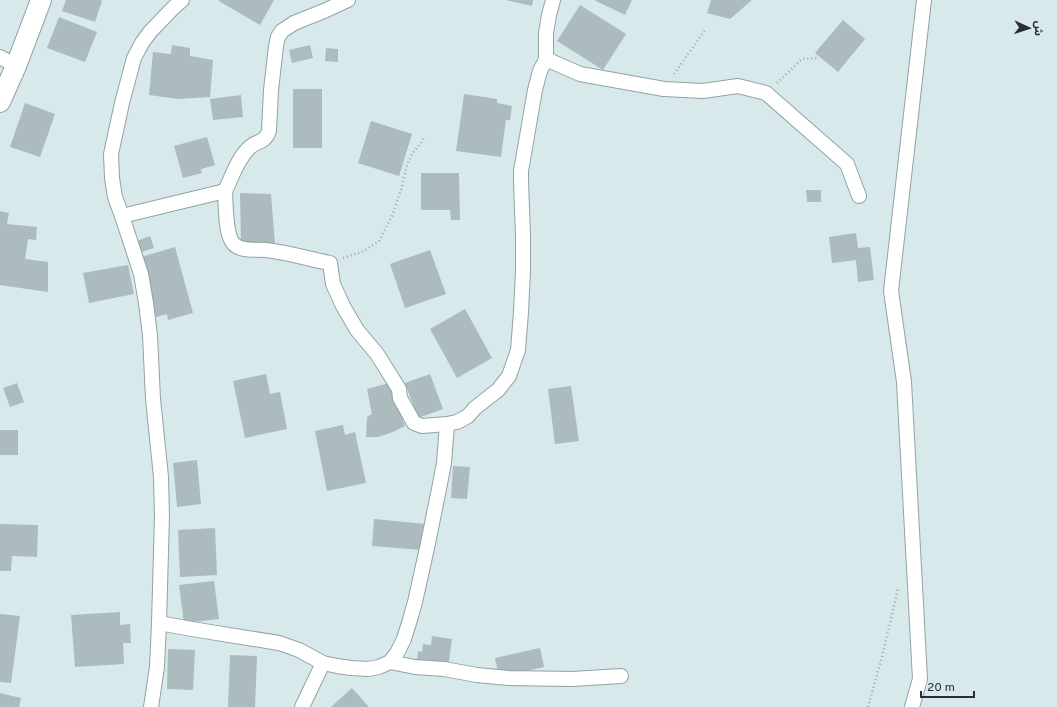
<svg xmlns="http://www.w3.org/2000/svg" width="1057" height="707" font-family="Overpass,'Noto Sans Arabic',sans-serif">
  <rect width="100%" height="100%" fill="#d8e9ec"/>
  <!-- building -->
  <g fill="#abbbbe">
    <path d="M66,0H100L102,1L95,22L62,11Z"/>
    <path d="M219,0H274L260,25L219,1Z"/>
    <path d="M506,0H533L532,6Z"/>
    <path d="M594,0H632L625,15Z"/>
    <path d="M711,0H752L730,19L707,13Z"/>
    <path d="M580,5L626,34L603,70L557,41Z"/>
    <path d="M59,17L97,32L85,62L47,48Z"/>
    <path d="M843,20L865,39L838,72L815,53Z"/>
    <path d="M172,45L190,48V56L213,60L210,97L178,99L149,95L153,52L171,54Z"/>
    <path d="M310,45L313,58L292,63L289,50Z"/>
    <path d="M326,48L338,49V62L325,61Z"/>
    <rect x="293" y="89" width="29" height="59"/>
    <path d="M464,94L497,99V103L512,106L510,120H506L501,157L456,151Z"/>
    <path d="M241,95L243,117L213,120L210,99Z"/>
    <path d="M25,103L55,114L40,157L10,147Z"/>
    <path d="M371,121L412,134L399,176L358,163Z"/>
    <path d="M207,137L215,165L201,169L202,173L183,178L174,146Z"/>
    <path d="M421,173H459L460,220H451L450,210H421Z"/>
    <path d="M806,190H821V202H807Z"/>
    <path d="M240,193L271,194L275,244L241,245Z"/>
    <path d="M0,211L9,213L7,224L37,227L36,240L28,239L25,259L48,262V292L0,285Z"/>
    <path d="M856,233L858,248L870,247L874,280L858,282L856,260L832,263L829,237Z"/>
    <path d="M150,236L154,248L141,252L137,241Z"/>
    <path d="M175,247L193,313L168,320L167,314L156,317L141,257Z"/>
    <path d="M430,250L446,294L405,308L390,264Z"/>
    <path d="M128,265L134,294L89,303L83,273Z"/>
    <path d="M465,309L492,358L457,378L430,329Z"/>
    <path d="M266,374L270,394L280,392L287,429L245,438L233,381Z"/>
    <path d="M430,374L443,409L418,418L405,383Z"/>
    <path d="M17,383L24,402L10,407L3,388Z"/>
    <path d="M389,383L405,426L393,432L378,437H366L367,417L372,414L367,389Z"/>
    <path d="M571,386L579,441L555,444L548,389Z"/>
    <path d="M343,425L345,435L355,432L366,483L327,491L315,431Z"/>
    <rect x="0" y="430" width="18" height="25"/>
    <path d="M197,460L201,504L177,507L173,463Z"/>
    <path d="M453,466L470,467L467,499L451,498Z"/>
    <path d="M374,519L425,524L422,550L372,546Z"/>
    <path d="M0,524L38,525L37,557L12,556L11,571H0Z"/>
    <path d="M215,528L217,575L180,577L178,530Z"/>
    <path d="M214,581L219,619L184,623L179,585Z"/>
    <path d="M120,612V625L130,624L131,643H123L124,664L75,667L71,615Z"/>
    <path d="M0,614L20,616L11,683L0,682Z"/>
    <path d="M432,636L452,639L447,675L416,670L418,651L422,652L423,644L431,645Z"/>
    <path d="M540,648L544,667L499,677L495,658Z"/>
    <path d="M168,649L195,650L193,690L167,689Z"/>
    <path d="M230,655L257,656L255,707H228Z"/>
    <path d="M352,688L369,707H331Z"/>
    <path d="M0,693L21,698L19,707H0Z"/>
  </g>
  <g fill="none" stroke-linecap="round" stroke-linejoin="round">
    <!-- minor casing -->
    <g stroke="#92a2a5" stroke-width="16">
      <g id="minor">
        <path d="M0,57L16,66"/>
        <path d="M546,59V33L549,15L553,0"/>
        <path d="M225,191C232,177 237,160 248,149C255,140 264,145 269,131L271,90L276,46L278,37L282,31L294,23L324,11L348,0"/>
        <path d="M122,216L225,191C226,205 225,233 233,243C240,252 255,249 266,250C287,252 308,259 330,263L333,284L343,306L357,330L377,354L399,389L400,398L414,423L422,426L447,424"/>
        <path d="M159,623L192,629L279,643L299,650L323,663L337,666L351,668L368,669L379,667L390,662L397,653L404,639L409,623L415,602L427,548L439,489L444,463L447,424L457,422L468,416L475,408L498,390L509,376L518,350L521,312L523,270V237L521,181V171L535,90L540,71L546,59L580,74L664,89L703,91L738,86L766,93L847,164L859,196"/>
        <path d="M390,662L415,667L444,669L477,675L508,678L572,679L621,676"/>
        <path d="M151,707L157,667L159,623L162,516L161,477L153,399L150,335L146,303L141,274L122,216L115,197L112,178L111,154L122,103L134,58L142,43L150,32L173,8L182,0"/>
        <path d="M302,707L323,663"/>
        <path d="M912,707L920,679L904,382L891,291L924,0"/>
      </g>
    </g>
    <!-- secondary casing -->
    <g stroke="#92a2a5" stroke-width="22">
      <path id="secondary" d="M0,102L16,66L41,0"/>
    </g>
    <!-- path -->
    <g stroke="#9ca9ac" stroke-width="2.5" stroke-dasharray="1 3" stroke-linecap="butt">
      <path d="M674,74L705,30"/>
      <path d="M777,83L802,59L819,58"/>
      <path d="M343,258L364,251L379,241L392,216L401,190L407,165L412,154L421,143L425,136"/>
      <path d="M868,707L882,657L898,589"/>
    </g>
    <!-- minor -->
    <use href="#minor" stroke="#fff" stroke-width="14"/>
    <!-- secondary -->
    <use href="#secondary" stroke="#fff" stroke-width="20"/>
  </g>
  <!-- north arrow -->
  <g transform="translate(1029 28) rotate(93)" stroke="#d8e9ec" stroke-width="3" paint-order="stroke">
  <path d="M0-3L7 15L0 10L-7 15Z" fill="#292f31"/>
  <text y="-6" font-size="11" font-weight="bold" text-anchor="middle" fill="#292f31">ش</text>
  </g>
  <!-- scale -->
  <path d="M921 691v6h53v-6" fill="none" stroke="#292f31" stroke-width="2"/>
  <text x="927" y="691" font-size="12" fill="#292f31" stroke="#d8e9ec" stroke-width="3" paint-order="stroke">20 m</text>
</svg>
